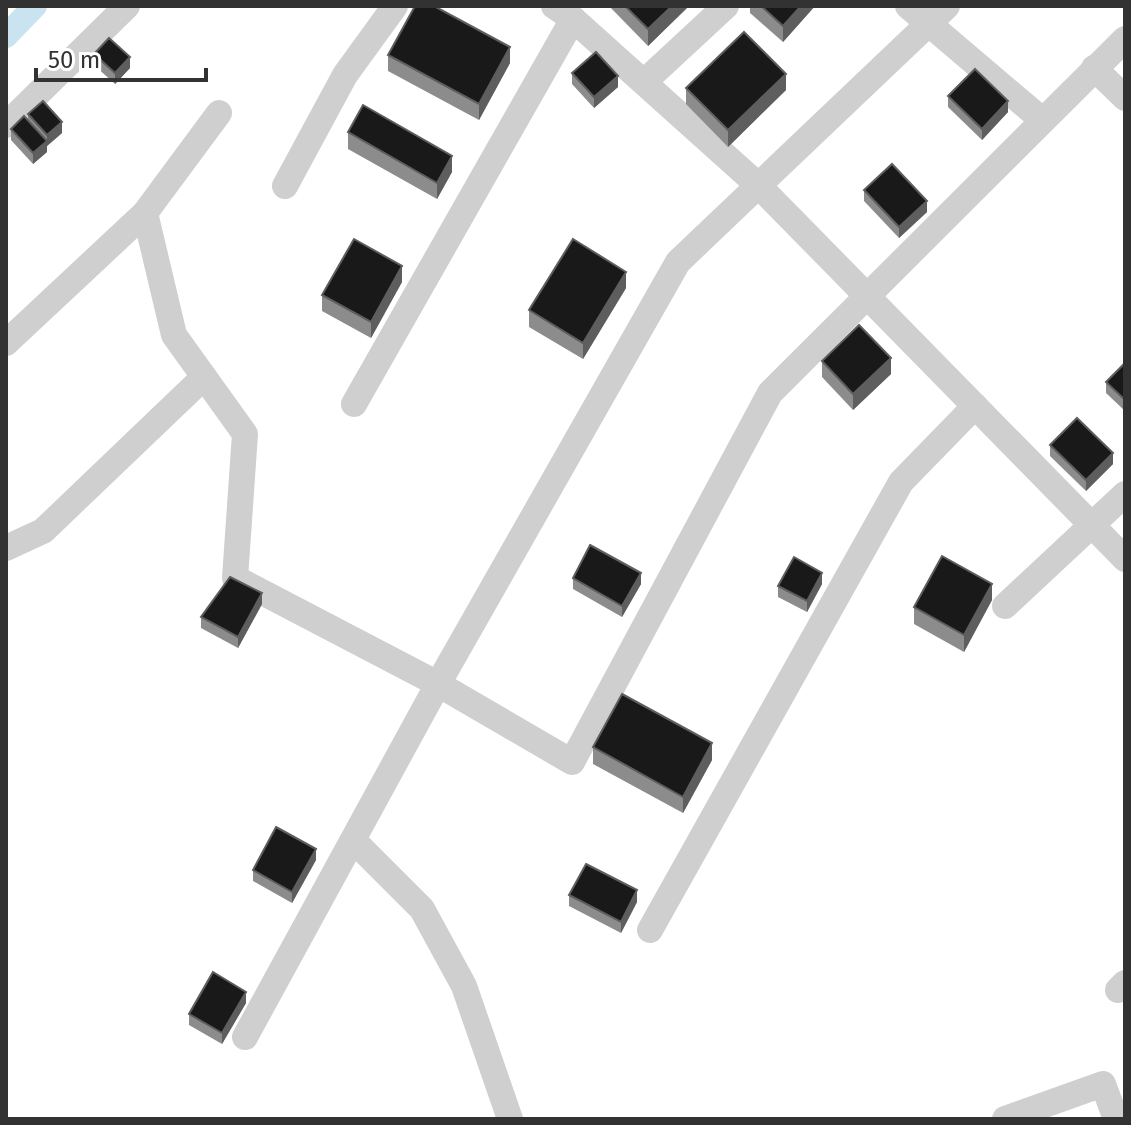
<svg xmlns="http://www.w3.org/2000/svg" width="1131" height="1125" font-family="'Fira Sans',sans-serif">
  <rect width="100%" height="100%" fill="#fff"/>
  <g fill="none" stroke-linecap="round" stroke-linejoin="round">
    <!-- canal -->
    <path stroke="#cae3f0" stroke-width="24" d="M6,36L35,6"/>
    <!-- street -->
    <g stroke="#cfcfcf" stroke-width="26">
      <path d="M554,6L573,19L758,185L1125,559"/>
      <path d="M908,6L1041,119"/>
      <path d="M1094,68L1125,98"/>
      <path d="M644,82L726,6"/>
      <path d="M219,113L145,213L174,335L245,434L235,578L438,684L572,762L770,393L1125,39"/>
      <path d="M6,125L127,6"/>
      <path d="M285,186L345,75L395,6"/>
      <path d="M6,343L145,213"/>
      <path d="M354,404L573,19"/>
      <path d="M6,548L43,531L204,377"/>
      <path d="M1005,606L1125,494"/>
      <path d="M354,841L422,909L464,986L510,1119"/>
      <path d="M650,930L901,482L975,406"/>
      <path d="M1118,990L1125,983"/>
      <path d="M245,1037L438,684L678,262L947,6"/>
      <path d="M1005,1119L1103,1084L1116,1119"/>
    </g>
  </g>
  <!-- wall -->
  <g fill="#8c8c8c">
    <path d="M609,6H689L648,46Z"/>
    <path d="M750,6H815L783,42L750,13Z"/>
    <path d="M94,54L130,68L115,84L94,65Z"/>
    <path d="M388,55L510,63L479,120L388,71Z"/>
    <path d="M572,73L618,87L594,108L572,84Z"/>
    <path d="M686,88L786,90L728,147L686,104Z"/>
    <path d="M948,96L1008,112L982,140L948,107Z"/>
    <path d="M28,114L62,133L47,146V152L33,164L11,140V129L28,120Z"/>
    <path d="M348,132L452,172L437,199L348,149Z"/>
    <path d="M864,190L927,212L899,238L864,201Z"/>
    <path d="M402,282L371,338L322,311V295Z"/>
    <path d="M626,288L583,359L529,327V310Z"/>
    <path d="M822,361L891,374L853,410L822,377Z"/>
    <path d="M1125,363V411L1106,393V382Z"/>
    <path d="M1050,445L1113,464L1086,491L1050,456Z"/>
    <path d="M573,578L641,584L622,617L573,589Z"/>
    <path d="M822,584L807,612L778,597V586Z"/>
    <path d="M992,600L964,652L914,624V607Z"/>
    <path d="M262,604L238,648L201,628V617Z"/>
    <path d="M593,747L712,760L683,813L593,764Z"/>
    <path d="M316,860L292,903L253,881V870Z"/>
    <path d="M569,895L637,902L621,933L569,906Z"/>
    <path d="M246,1003L222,1044L189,1025V1014Z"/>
  </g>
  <!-- shaded-wall -->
  <g fill="#5e5e5e">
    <path d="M672,6H689L648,46V29Z"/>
    <path d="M801,6H815L783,42V26Z"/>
    <path d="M510,47V63L479,120V104Z"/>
    <path d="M130,57V68L115,84V73Z"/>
    <path d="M786,74V90L728,147V130Z"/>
    <path d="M618,76V87L594,108V97Z"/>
    <path d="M1008,101V112L982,140V129Z"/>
    <path d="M62,122V133L47,146V135Z"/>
    <path d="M47,141V152L33,164V153Z"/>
    <path d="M452,156V172L437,199V183Z"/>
    <path d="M927,201V212L899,238V227Z"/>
    <path d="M402,266V282L371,338V322Z"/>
    <path d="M626,272V288L583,359V343Z"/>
    <path d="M891,358V374L853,410V394Z"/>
    <path d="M1113,453V464L1086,491V480Z"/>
    <path d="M641,573V584L622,617V606Z"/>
    <path d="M822,573V584L807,612V601Z"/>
    <path d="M992,584V600L964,652V635Z"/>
    <path d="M262,593V604L238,648V637Z"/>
    <path d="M712,743V760L683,813V797Z"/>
    <path d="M316,849V860L292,903V892Z"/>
    <path d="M637,890V902L621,933V922Z"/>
    <path d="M246,992V1003L222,1044V1033Z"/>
  </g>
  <!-- building -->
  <g fill="#191919" stroke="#5e5e5e" stroke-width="2">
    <path d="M415,6H434L510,47L479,104L388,55Z"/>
    <path d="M625,6H672L648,29Z"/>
    <path d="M761,6H801L783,26Z"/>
    <path d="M744,32L786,74L728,130L686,88Z"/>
    <path d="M109,38L130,57L115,73L94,54Z"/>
    <path d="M596,52L618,76L594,97L572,73Z"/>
    <path d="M975,69L1008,101L982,129L948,96Z"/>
    <path d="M43,101L62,122L47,135L28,114Z"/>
    <path d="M363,105L452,156L437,183L348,132Z"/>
    <path d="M24,116L47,141L33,153L11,129Z"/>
    <path d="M892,164L927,201L899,227L864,190Z"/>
    <path d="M354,239L402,266L371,322L322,295Z"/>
    <path d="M573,239L626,272L583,343L529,310Z"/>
    <path d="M859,325L891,358L853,394L822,361Z"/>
    <path d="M1125,363V400L1106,382Z"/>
    <path d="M1077,418L1113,453L1086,480L1050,445Z"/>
    <path d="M590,545L641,573L622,606L573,578Z"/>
    <path d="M942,556L992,584L964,635L914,607Z"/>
    <path d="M794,557L822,573L807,601L778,586Z"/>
    <path d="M230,577L262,593L238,637L201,617Z"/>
    <path d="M622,694L712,743L683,797L593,747Z"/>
    <path d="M276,827L316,849L292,892L253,870Z"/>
    <path d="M586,864L637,890L621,922L569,895Z"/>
    <path d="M213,972L246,992L222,1033L189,1014Z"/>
  </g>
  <!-- border -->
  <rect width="1131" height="1125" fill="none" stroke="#323232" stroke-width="16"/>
  <!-- scale -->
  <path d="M36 68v12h170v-12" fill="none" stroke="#323232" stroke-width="4"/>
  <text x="48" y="68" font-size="24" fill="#323232" stroke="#ffffff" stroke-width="6" paint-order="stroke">50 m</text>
</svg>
